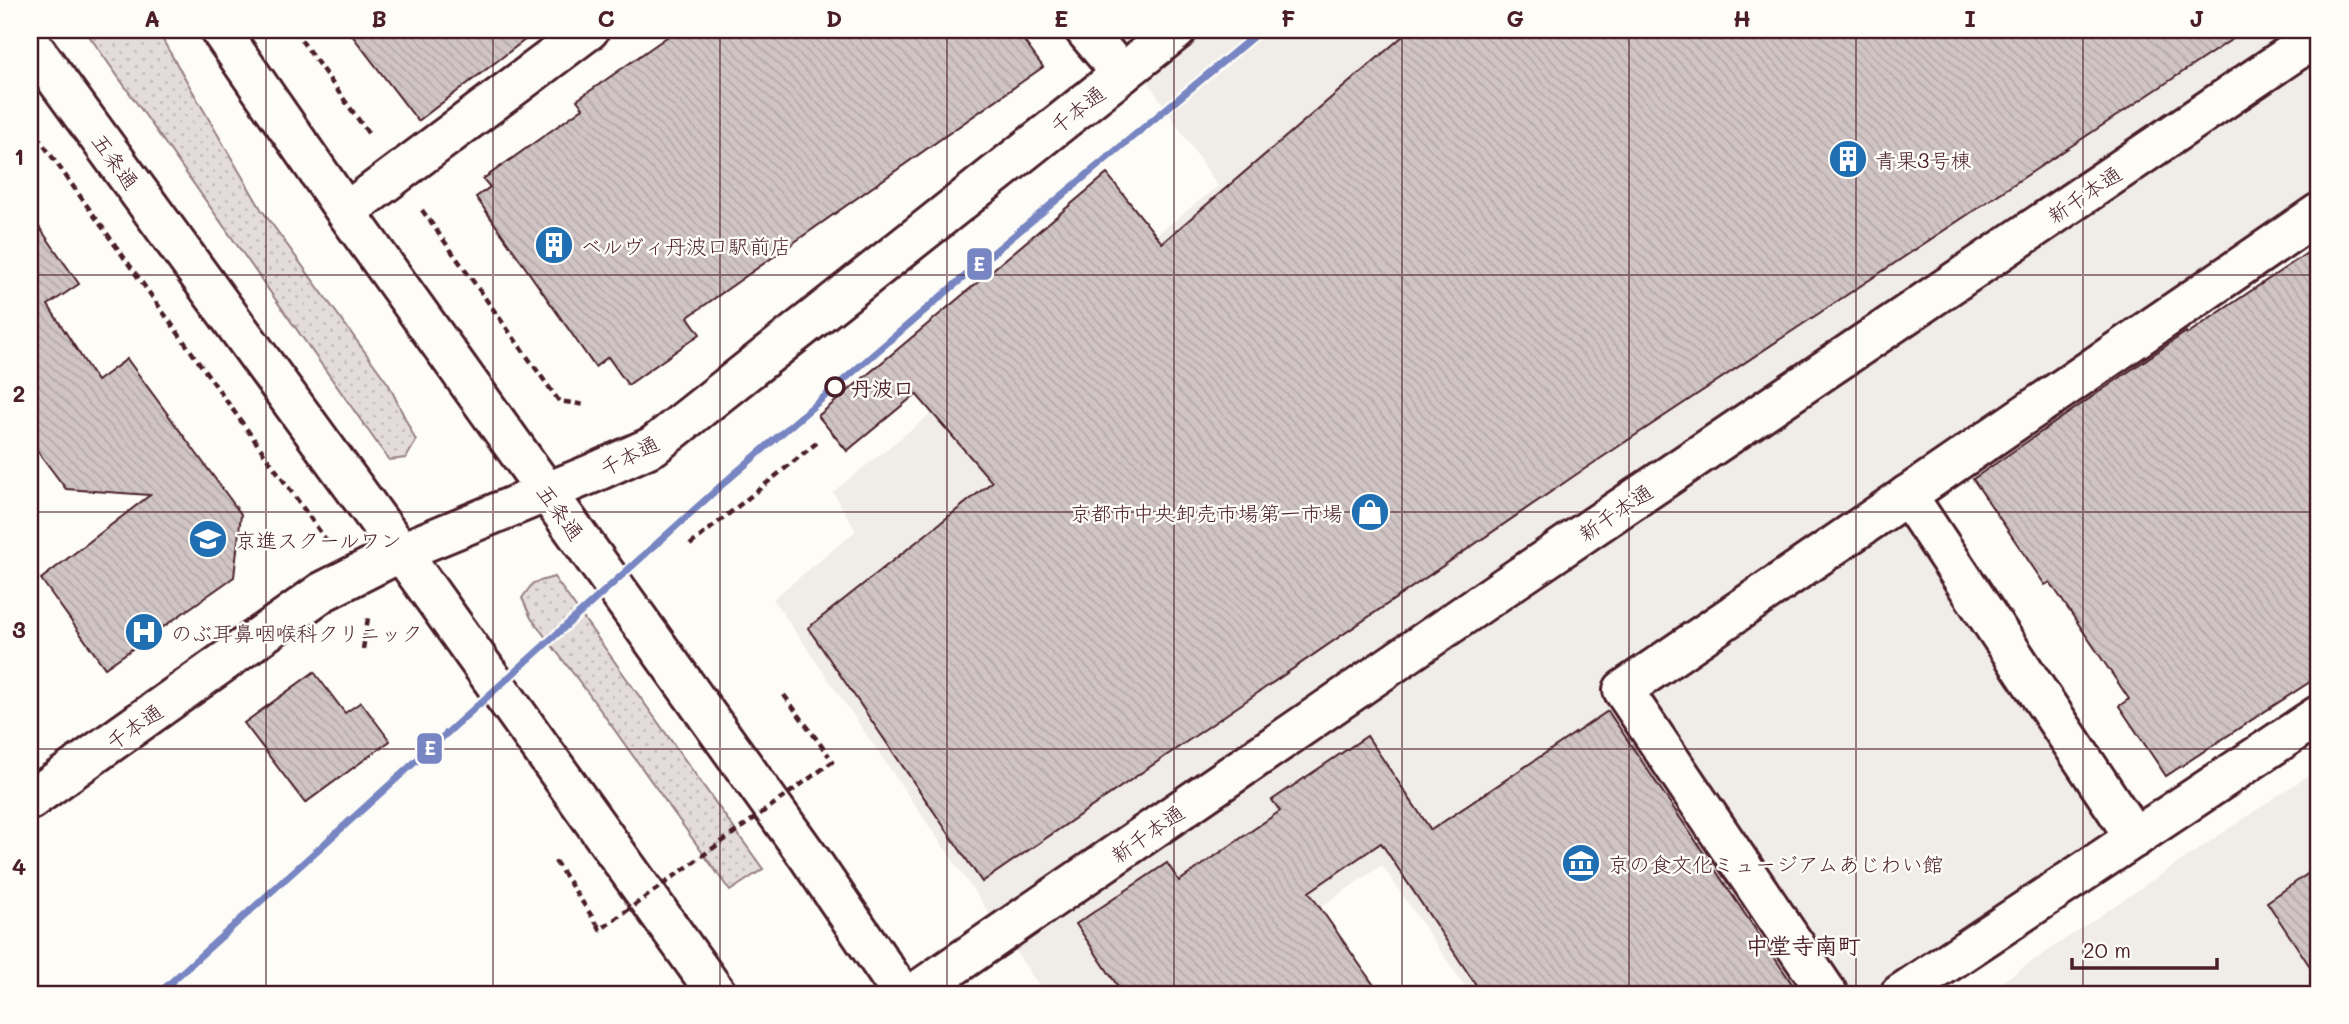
<svg xmlns="http://www.w3.org/2000/svg" width="2349" height="1024" font-family="Mali,'Klee One',sans-serif">
  <defs>
    <pattern id="grass-dots" width="8" height="8" patternUnits="userSpaceOnUse" patternTransform="scale(1.75)"><rect width="8" height="8" fill="#e3dcda"/><path d="M2 2h.1M6 6h.1" fill="none" stroke="#c4bcbb" stroke-width="1.8" stroke-linecap="round"/></pattern>
    <pattern id="building-back-hatch" width="6" height="6" patternUnits="userSpaceOnUse" patternTransform="scale(1.75)"><rect width="6" height="6" fill="#d0c5c4"/><path d="M-1 5l2 2M0 0l6 6M5-1l2 2" fill="none" stroke="#b4a9a9"/></pattern>
  </defs>
  <rect width="100%" height="100%" fill="#fdfcf7"/>
  <filter id="ink" filterUnits="userSpaceOnUse"><feTurbulence type="fractalNoise" baseFrequency=".0143" numOctaves="2"/><feDisplacementMap in="SourceGraphic" scale="14" xChannelSelector="R" yChannelSelector="G"/><feConvolveMatrix kernelMatrix="1 2 1 2 8 2 1 2 1" color-interpolation-filters="sRGB"/></filter>
  <g filter="url(#ink)">
    <!-- built -->
    <g fill="#f0ece8">
      <path d="M1113,30H2319V204L1883,492L2111,836L1872,994H1470L1382,865L1193,994H1045L773,599L856,531L833,492L1218,186Z"/>
      <path d="M2319,768V994H1984Z"/>
    </g>
    <!-- grass -->
    <g fill="url(#grass-dots)" stroke="#967e82" stroke-width="2">
      <path d="M85,30H157L261,209L389,385L416,441L406,458L389,460Z"/>
      <path d="M554,577L763,869L730,891L588,693L531,618L522,598L533,583Z"/>
    </g>
    <!-- building -->
    <g fill="url(#building-back-hatch)" stroke="#4a1f2b" stroke-width="2">
      <path d="M348,30H538L418,121Z"/>
      <path d="M677,30H1016L1043,67L688,317L700,334L628,385L608,357L595,367L476,197L490,187L483,179L583,108L577,100Z"/>
      <path d="M1410,30H2246L1574,476L982,882L808,628L992,482L916,394L847,451L818,416L1107,174L1162,243Z"/>
      <path d="M30,214L79,284L48,305L97,381L127,359L241,514L234,577L105,668L41,579L150,495L66,489L30,441Z"/>
      <path d="M2319,245V676L2166,776L2119,706L2129,699L2050,582L2045,585L1973,479L2186,332L2187,334Z"/>
      <path d="M314,672L345,713L361,702L390,741L305,803L244,723Z"/>
      <path d="M1608,711L1799,994H1482L1381,843L1309,892L1380,994H1123L1076,924L1167,863L1179,881L1280,811L1272,800L1367,736L1431,830Z"/>
      <path d="M2319,866V980L2267,902Z"/>
    </g>
    <g fill="none" stroke-linecap="round" stroke-linejoin="round">
      <!-- minor casing -->
      <g stroke="#4a1f2b" stroke-width="44">
        <g id="minor">
          <path d="M1085,30L1122,74"/>
          <path d="M346,212L589,30"/>
          <path d="M1907,495L2135,838"/>
          <path d="M30,800L322,592L401,552L591,474L653,446L1177,30"/>
          <path d="M913,994L1506,586L2319,35"/>
          <path d="M1828,994L1623,690L2319,213"/>
          <path d="M1900,994L2319,715"/>
        </g>
      </g>
      <!-- highway casing -->
      <g stroke="#4a1f2b" stroke-width="44">
        <g id="highway">
          <path d="M220,30L346,212L810,859L902,994"/>
          <path d="M30,43L401,552L717,994"/>
        </g>
      </g>
      <!-- path -->
      <g stroke="#4a1f2b" stroke-width="4.5" stroke-dasharray="7 5" stroke-linecap="butt">
        <path d="M294,30L371,137"/>
        <path d="M30,126L326,540"/>
        <path d="M422,210L559,401L585,405"/>
        <path d="M690,545L819,441"/>
        <path d="M363,649L368,618"/>
        <path d="M784,695L829,756"/>
        <path d="M555,861L597,924"/>
      </g>
      <!-- minor -->
      <use href="#minor" stroke="#fdfcf7" stroke-width="38"/>
      <!-- highway -->
      <use href="#highway" stroke="#fdfcf7" stroke-width="38"/>
      <!-- path-bridge -->
      <path stroke="#4a1f2b" stroke-width="4.5" stroke-dasharray="7 5" stroke-linecap="butt" d="M597,924L600,930L832,762L829,756"/>
      <!-- rail-1 casing -->
      <g stroke="#fdfcf7" stroke-width="12">
        <path id="rail-1" d="M158,994L724,483L952,287L1261,30"/>
      </g>
      <!-- rail-1 -->
      <use href="#rail-1" stroke="#7785c2" stroke-width="7"/>
    </g>
  </g>
  <!-- grid -->
  <path fill="none" stroke="#4a1f2b" stroke-width="2" stroke-opacity="0.55" d="M266,30V994M493,30V994M720,30V994M947,30V994M1174,30V994M1402,30V994M1629,30V994M1856,30V994M2083,30V994M30,275H2319M30,512H2319M30,749H2319"/>
  <!-- icons -->
  <defs>
    <g id="building-disc" transform="scale(2.0125)"><circle r="9.5" fill="#1f6fb2" stroke="#fdfcf7"/><path d="M-4-6H4V6H1V3H-1V6H-4ZM-2.5-4.3h1.7v1.8h-1.7ZM.8-4.3h1.7v1.8H.8ZM-2.5-1h1.7V.8h-1.7ZM.8-1h1.7V.8H.8Z" fill="#fff"/></g>
    <g id="shop-disc" transform="scale(2.0125)"><circle r="9.5" fill="#1f6fb2" stroke="#fdfcf7"/><path d="M-5-2.5h2.3a2.7 3.5 0 0 1 5.4 0H5L5.5 6h-11ZM-1.5-2.5h3a1.5 2.3 0 0 0-3 0Z" fill="#fff"/></g>
    <g id="school-disc" transform="scale(2.0125)"><circle r="9.5" fill="#1f6fb2" stroke="#fdfcf7"/><path d="M0-5L7-2L0 1L-7-2ZM-4 1L0 2.5L4 1V4Q0 6-4 4Z" fill="#fff"/></g>
    <g id="hospital-disc" transform="scale(2.0125)"><circle r="9.5" fill="#1f6fb2" stroke="#fdfcf7"/><path d="M-5-5h3v3.5h4V-5h3V5h-3V1.5h-4V5h-3Z" fill="#fff"/></g>
    <g id="museum-disc" transform="scale(2.0125)"><circle r="9.5" fill="#1f6fb2" stroke="#fdfcf7"/><path d="M0-6L6-3V-2H-6V-3ZM-5-1h2V3h-2ZM-1-1h2V3h-2ZM3-1h2V3H3ZM-6 4H6V6H-6Z" fill="#fff"/></g>
  </defs>
  <g fill-rule="evenodd">
    <use href="#building-disc" x="1848" y="159"/>
    <use href="#building-disc" x="554" y="245"/>
    <use href="#shop-disc" x="1370" y="512"/>
    <use href="#school-disc" x="208" y="539"/>
    <use href="#hospital-disc" x="144" y="632"/>
    <use href="#museum-disc" x="1581" y="863"/>
  </g>
  <!-- markers -->
  <circle fill="#fdfcf7" stroke="#4a1f2b" stroke-width="3.5" cx="835" cy="387" r="9"/>
  <g text-anchor="middle" dominant-baseline="central" stroke-width="5" stroke-linejoin="round" paint-order="stroke">
    <!-- street labels -->
    <g font-size="21" fill="#4a1f2b" stroke="#fdfcf7">
      <text transform="translate(1077 109) rotate(-38)">千本通</text>
      <text transform="translate(116 161) rotate(54)">五条通</text>
      <text transform="translate(2084 194) rotate(-34)">新千本通</text>
      <text transform="translate(629 455) rotate(-27)">千本通</text>
      <text transform="translate(561 512) rotate(54)">五条通</text>
      <text transform="translate(1615 512) rotate(-34)">新千本通</text>
      <text transform="translate(134 726) rotate(-35)">千本通</text>
      <text transform="translate(1147 833) rotate(-35)">新千本通</text>
    </g>
    <!-- poi labels -->
    <g font-size="21" fill="#4a1f2b" stroke="#fdfcf7" text-anchor="start">
      <text x="1875" y="159">青果3号棟</text>
      <text x="581" y="245">ベルヴィ丹波口駅前店</text>
      <text x="1343" y="512" text-anchor="end">京都市中央卸売市場第一市場</text>
      <text x="235" y="539">京進スクールワン</text>
      <text x="171" y="632">のぶ耳鼻咽喉科クリニック</text>
      <text x="1608" y="863">京の食文化ミュージアムあじわい館</text>
    </g>
    <!-- stop labels -->
    <g font-size="21" font-weight="bold" fill="#4a1f2b" stroke="#fdfcf7" text-anchor="start">
      <text x="851" y="387">丹波口</text>
    </g>
    <!-- neighbourhood labels -->
    <g font-size="23" font-weight="bold" fill="#4a1f2b" stroke="#fdfcf7">
      <text x="1803" y="945">中堂寺南町</text>
    </g>
  </g>
  <g stroke="#fdfcf7" stroke-width="2.5">
    <rect x="966" y="247" width="27" height="34" rx="7" fill="#7785c2"/>
    <rect x="416" y="732" width="27" height="33" rx="7" fill="#7785c2"/>
  </g>
  <g font-size="19" text-anchor="middle" font-weight="bold" fill="#fff">
    <text x="979" y="271">E</text>
    <text x="430" y="755">E</text>
  </g>
  <!-- margin -->
  <rect width="2349" height="1024" fill="none" stroke="#fdfcf7" stroke-width="77"/>
  <!-- scale -->
  <path d="M2072 958v10h145v-10" fill="none" stroke="#4a1f2b" stroke-width="3.5"/>
  <text x="2083" y="958" font-size="21" fill="#4a1f2b" stroke="#fdfcf7" stroke-width="5" paint-order="stroke">20 m</text>
  <rect x="38" y="38" width="2272" height="948" fill="none" stroke="#4a1f2b" stroke-width="2.5"/>
  <g font-size="23" text-anchor="middle" font-weight="bold" fill="#4a1f2b">
    <text x="152" y="27">A</text>
    <text x="379" y="27">B</text>
    <text x="606" y="27">C</text>
    <text x="834" y="27">D</text>
    <text x="1061" y="27">E</text>
    <text x="1288" y="27">F</text>
    <text x="1515" y="27">G</text>
    <text x="1742" y="27">H</text>
    <text x="1970" y="27">I</text>
    <text x="2197" y="27">J</text>
    <text x="19" y="165">1</text>
    <text x="19" y="402">2</text>
    <text x="19" y="638">3</text>
    <text x="19" y="875">4</text>
  </g>
</svg>
